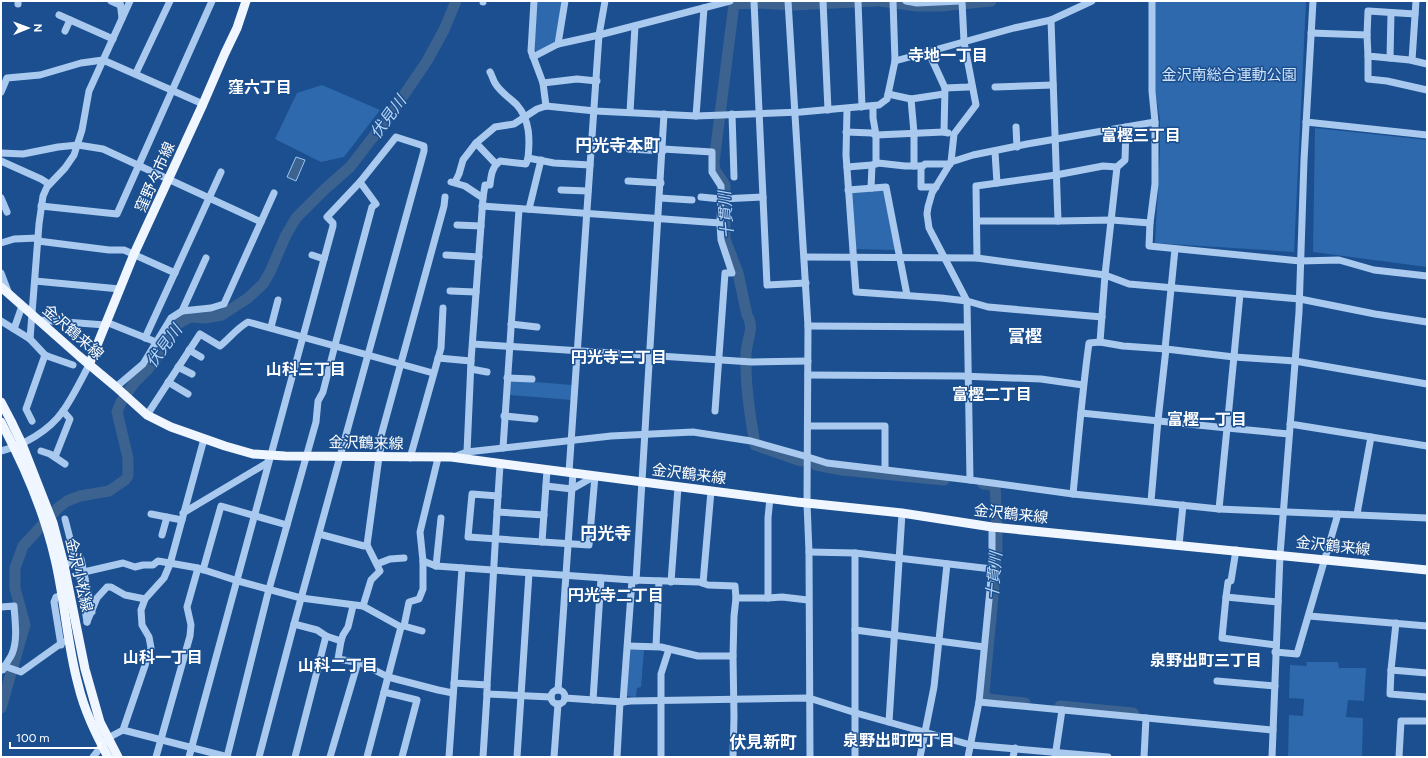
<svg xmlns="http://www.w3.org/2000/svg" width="1428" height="758" font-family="Figtree,'Noto Sans JP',sans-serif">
  <rect width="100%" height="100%" fill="#1b4f8f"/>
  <!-- green -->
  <g fill="#2e69ad">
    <path d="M537,1H563L556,38L554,43L537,52L534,49Z"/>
    <path d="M1155,1H1306L1294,252L1155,243L1160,151V120L1155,90Z"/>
    <path d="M322,85L380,110L344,157L321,162L275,139L297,93Z"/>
    <path d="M1315,128L1427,140V267L1313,252Z"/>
    <path d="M885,190L895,250L855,249L852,193Z"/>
    <path d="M509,380L573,385L572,400L509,395Z"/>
    <path d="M630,650H644L641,687L637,688L636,697L627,696Z"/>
    <path d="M1306,662H1338L1339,668H1366L1364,701L1348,700L1346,717L1363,718L1362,757H1288L1289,715L1303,716L1304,699L1289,698L1290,665L1307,666Z"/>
  </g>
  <!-- water -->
  <path fill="#3c6290" stroke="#9cc4f0" d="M296,157L305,160L296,181L287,177Z"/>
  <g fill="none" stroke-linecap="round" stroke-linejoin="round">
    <!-- river -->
    <g stroke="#3c6290" stroke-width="11">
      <path d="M880,1L917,6H941L991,1"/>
      <path d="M801,461L755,445C750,415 745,384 746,353C747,339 755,327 747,315L738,273L725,239V185L715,170L714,162L734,4L759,3L793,5L876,1"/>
      <path d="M816,465L842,470L944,480"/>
      <path d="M983,484L995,485C996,505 997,526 997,546C994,595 988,644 984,693L987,699L1025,703"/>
      <path d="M1060,706L1133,713L1134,714"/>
      <path d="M1,708L25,625L15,588V568L23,546L58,508L67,501L80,496L109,491L125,480L128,476V458L117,412L121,402L134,383L148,369L167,342L176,325L190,317L205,318L222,315L248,298L263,284L270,272L286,235L296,218L325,189L350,167L391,114L427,61L444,30L456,1"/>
    </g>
    <!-- minor -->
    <g stroke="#a9c9ee" stroke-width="7">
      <path d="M18,1V4"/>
      <path d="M111,1L120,5"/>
      <path d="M120,1L122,18"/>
      <path d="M534,1L531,51L543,83L546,106"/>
      <path d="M754,1L767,285L806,283"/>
      <path d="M788,1L808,326L807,503L809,552L810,757"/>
      <path d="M823,1L828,110"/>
      <path d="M858,1L862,107"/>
      <path d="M906,1L917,3L960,1"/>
      <path d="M962,1L964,42L976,105L954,134L951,162L932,193L928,207L927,214L929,228L967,301L970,480"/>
      <path d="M1152,1V91L1155,122V184L1150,223L1149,246L1300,261L1339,260L1374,270L1427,276"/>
      <path d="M483,2V1"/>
      <path d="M59,15L113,39"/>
      <path d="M1051,20L1058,221L1112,220L1150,223"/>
      <path d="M65,31L70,20"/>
      <path d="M1311,33L1367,35L1368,56L1410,60L1427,64"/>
      <path d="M1367,35L1368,11L1415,14"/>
      <path d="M558,44L565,1"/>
      <path d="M928,51L945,88L944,132L948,133"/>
      <path d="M1368,56V79L1387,81L1427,90"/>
      <path d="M533,57L558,44L599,35L730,1"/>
      <path d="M1390,58L1391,13"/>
      <path d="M1412,60L1416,1"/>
      <path d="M895,61L1014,28L1051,20L1092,1"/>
      <path d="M490,72C492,75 493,80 495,83C500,92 510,98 517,105C530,120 530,139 528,158"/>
      <path d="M136,73L170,1"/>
      <path d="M543,83L577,79L597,81"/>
      <path d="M995,87L1053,85"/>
      <path d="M945,88L968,87L972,86"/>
      <path d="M1,92L7,78L40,75L81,63L103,60L203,104"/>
      <path d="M888,94L911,99L914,133V166"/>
      <path d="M911,99L944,94"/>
      <path d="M873,106V118L876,135V164"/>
      <path d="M847,109L846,155L856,292L941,298L967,301L988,307L1102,317"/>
      <path d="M630,112L635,26"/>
      <path d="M732,114L734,177"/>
      <path d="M696,116L704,8"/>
      <path d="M1306,122L1427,135"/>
      <path d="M1016,127L1017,147"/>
      <path d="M846,132L872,133L876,135L944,132"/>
      <path d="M476,143L496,164"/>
      <path d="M629,149L663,151"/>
      <path d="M663,149L712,152V172L721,186V199L701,197"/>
      <path d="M995,152L997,183"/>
      <path d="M1,153L23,154L58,147L78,145L103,149L261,222"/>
      <path d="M1,161L41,179L49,184"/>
      <path d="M951,162L973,155L1027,144L1155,122"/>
      <path d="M921,166V187H936"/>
      <path d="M847,167L872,165L878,163L905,166H923L925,164H950"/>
      <path d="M628,181L661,183"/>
      <path d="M451,182L465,186L483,198L471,361L467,452"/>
      <path d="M455,182L459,174L463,160L476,143L495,127L514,124L537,109L546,106L595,111L696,116L801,112L879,105L887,99L895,61L893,1"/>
      <path d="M871,188L872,165"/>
      <path d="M561,190L588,191"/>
      <path d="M848,190L886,187L907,295"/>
      <path d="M1,198L7,212"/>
      <path d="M483,198L485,185H490C491,175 492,167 500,161L526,164L528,158L554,163L590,165"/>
      <path d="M660,198L692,200"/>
      <path d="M41,206L117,214L212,1"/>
      <path d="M482,206L720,223L721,199L763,197"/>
      <path d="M529,209L541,160"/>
      <path d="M977,221H1058"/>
      <path d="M457,225L481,226"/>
      <path d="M38,241L109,250H124L175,273"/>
      <path d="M1,243L14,239L38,238"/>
      <path d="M312,255L324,259"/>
      <path d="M446,255L479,257"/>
      <path d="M805,257L977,258L1105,275L1129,284L1300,299L1375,314L1427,322"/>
      <path d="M977,258L976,186L1056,175L1103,166L1117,167"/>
      <path d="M1,273L9,294"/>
      <path d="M35,281L120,289"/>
      <path d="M450,291L476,292"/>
      <path d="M1240,294L1227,428L1289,434"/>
      <path d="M182,311L206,258"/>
      <path d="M39,320L105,325"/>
      <path d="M1,321L30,339L45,355L50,357L73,365"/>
      <path d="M106,322L156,342"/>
      <path d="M511,324L537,327"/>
      <path d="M808,326L967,327"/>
      <path d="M271,327L278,300"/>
      <path d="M14,329L22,306"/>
      <path d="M145,338L221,172"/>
      <path d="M30,339L39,224L43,196L47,187L65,168L74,155L82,130L89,91L130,1"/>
      <path d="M1100,342L1105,275L1117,167L1125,160L1126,127"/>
      <path d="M473,344L752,362L808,361"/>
      <path d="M1165,349L1175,249"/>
      <path d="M1166,349L1234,357L1295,361L1427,384"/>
      <path d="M189,350L201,357"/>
      <path d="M438,358L471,361"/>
      <path d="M178,367L192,374"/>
      <path d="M471,369L487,372"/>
      <path d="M808,375L961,376L1041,379L1083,385"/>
      <path d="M507,378L532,379"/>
      <path d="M168,382L188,394"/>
      <path d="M116,387L143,364L171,318L182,311L211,308L224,304L274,193"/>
      <path d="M715,411L725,273H732L721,240L720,223"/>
      <path d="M1081,413L1227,428L1219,509"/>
      <path d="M147,415L200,334L220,346C230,338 237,328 248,322L433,373"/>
      <path d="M504,416L535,419"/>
      <path d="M32,421L26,409L45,355"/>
      <path d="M1290,424L1427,446"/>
      <path d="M808,426H885V469"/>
      <path d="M503,448L519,209"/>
      <path d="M1,451C24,445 49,431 63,411C73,397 81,380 89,365"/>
      <path d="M41,451L50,454L65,464"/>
      <path d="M55,457L70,419L63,411"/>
      <path d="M453,457L467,452L611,436L693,432L751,441L808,457L827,463L970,480L1073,494L1219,509L1427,518"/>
      <path d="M410,458L441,348L443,308"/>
      <path d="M500,465L498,496L472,494L468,537L589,545L595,476"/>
      <path d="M569,472L599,35L605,1"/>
      <path d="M546,486L572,489L595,476"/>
      <path d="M1073,494C1078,444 1082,393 1089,343L1100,342L1123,346L1166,349L1158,420L1151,501"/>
      <path d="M498,496L497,512L544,515"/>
      <path d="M183,513L267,463L268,461"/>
      <path d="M151,514L182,520"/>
      <path d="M1357,514L1371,437"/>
      <path d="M65,519L74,554L81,559L92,612"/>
      <path d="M319,534L364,546L367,545"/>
      <path d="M162,535L167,517"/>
      <path d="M542,542L547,470"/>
      <path d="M1179,545L1183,505"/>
      <path d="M1236,550L1231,581L1228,582L1226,597L1278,602"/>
      <path d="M809,552L855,553L992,569"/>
      <path d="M855,553V757"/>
      <path d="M423,561L436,566L632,580L699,582L708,585L735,586L736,598L734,616L733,656L734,717L733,757"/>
      <path d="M377,564L390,559L404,558"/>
      <path d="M64,565L72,562H76L78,565L87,622"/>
      <path d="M436,566L441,518"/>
      <path d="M203,570L221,506L287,525"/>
      <path d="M84,572L123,563L135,567L143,565H153L158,561L198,568L238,581L301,598L363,606L371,580L380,571L367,545L379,457L382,442L381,436L444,206L445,197"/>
      <path d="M636,581L664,114"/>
      <path d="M671,582L678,487"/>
      <path d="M703,583L711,491"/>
      <path d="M1226,597L1222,638L1276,645"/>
      <path d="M736,598H768V518L770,498"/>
      <path d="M768,598L782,597L808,600"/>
      <path d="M145,599L164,578L170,564L204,439"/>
      <path d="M353,606L348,627L343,635L341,641L338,659L361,663L388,677L438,690L453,693"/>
      <path d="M363,606L401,627"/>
      <path d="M1,607L14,606C15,621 18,640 12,654C10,659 5,664 3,670H1"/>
      <path d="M1309,616L1427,626"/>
      <path d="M87,622L97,598L107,587H111L125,595L145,599L141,610L142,625L149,637L151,648L123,730L108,738L93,757"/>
      <path d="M1396,623L1391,670L1427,673"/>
      <path d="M294,624L317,630L326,636L341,641"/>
      <path d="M404,626L422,631"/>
      <path d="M855,630L984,647"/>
      <path d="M61,645L54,602L56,597L62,595"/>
      <path d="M628,646L661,647L698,656H733"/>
      <path d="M656,646L659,581"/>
      <path d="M1275,652L1297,654L1338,514"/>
      <path d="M4,666L21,672L63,642"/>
      <path d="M1391,670L1390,694L1427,697"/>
      <path d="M1217,681L1275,686"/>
      <path d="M454,683L487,685V694L551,697"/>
      <path d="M487,685L497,512"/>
      <circle cx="558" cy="697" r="7"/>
      <path d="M558,690L573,473"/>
      <path d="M384,692L417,700L402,757"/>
      <path d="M565,698L623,702L630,701L809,698L856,713L971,745L1108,757"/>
      <path d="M593,700L601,578"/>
      <path d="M623,702L632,580"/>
      <path d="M979,702L1273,730"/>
      <path d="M889,722L902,513"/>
      <path d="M123,730L228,757"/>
      <path d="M156,757L190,636L191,625L187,607L198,568"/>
      <path d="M189,757L333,226V223L327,217L360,182"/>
      <path d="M227,757L269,589L316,422L318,401L323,392L335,345L372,207L376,204L360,182L396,137L424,146V151L294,624L259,757"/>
      <path d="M295,757L326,636"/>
      <path d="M330,757L358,662"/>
      <path d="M367,757L401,627L404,626L409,602L419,599L423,589V561L420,532L438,458"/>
      <path d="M449,757L462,568"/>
      <path d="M483,757L487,694"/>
      <path d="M517,757L529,573"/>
      <path d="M554,757L558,704"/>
      <path d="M617,757L620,702"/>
      <path d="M661,757V674L669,649"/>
      <path d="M920,757L934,687L947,564"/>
      <path d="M968,757L979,702L992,569V527"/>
      <path d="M1013,757L1015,748"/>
      <path d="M1055,757L1062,710"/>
      <path d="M1144,757L1146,718"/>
      <path d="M1272,757L1280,555L1299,312L1304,160L1313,1"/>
      <path d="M1399,757L1401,721H1427"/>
    </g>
    <!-- major -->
    <g stroke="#f0f6ff" stroke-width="9">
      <path d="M1,287L79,356L116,387L147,415L171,427L225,446L253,454L285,456L451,457L797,502L902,513L992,527L1427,570"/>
      <path d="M89,365L134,254L203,104L225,53L237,28L246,1"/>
      <path d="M1,402L11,421L22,444L53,523L64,565L85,669L100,722L118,757"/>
      <path d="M1,422C24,465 44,511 55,559C65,601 67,644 78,684C84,710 96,734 108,757"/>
    </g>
  </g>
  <g text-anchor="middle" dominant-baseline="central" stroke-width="3" stroke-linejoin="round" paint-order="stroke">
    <!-- park labels -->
    <g font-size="15" fill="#cfe3fa" stroke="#1b4f8f">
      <text x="1229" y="75">金沢南総合運動公園</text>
    </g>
    <!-- street labels -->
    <g font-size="15" fill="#fff" stroke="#1b4f8f">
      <text transform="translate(155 177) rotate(-66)">窪野々市線</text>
      <text transform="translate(73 332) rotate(41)">金沢鶴来線</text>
      <text transform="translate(366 443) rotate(1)">金沢鶴来線</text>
      <text transform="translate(689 474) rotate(7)">金沢鶴来線</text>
      <text transform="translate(1011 514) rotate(6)">金沢鶴来線</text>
      <text transform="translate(1333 546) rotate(6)">金沢鶴来線</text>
      <text transform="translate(79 575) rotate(77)">金沢小松線</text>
    </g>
    <!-- neighbourhood labels -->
    <g font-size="16" font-weight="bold" fill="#fff" stroke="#1b4f8f">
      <text x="948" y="55">寺地一丁目</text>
      <text x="260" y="87">窪六丁目</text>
      <text x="1141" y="135">富樫三丁目</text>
      <text x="619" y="357">円光寺三丁目</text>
      <text x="306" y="369">山科三丁目</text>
      <text x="992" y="394">富樫二丁目</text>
      <text x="1207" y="419">富樫一丁目</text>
      <text x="616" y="595">円光寺二丁目</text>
      <text x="163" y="657">山科一丁目</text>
      <text x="1206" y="660">泉野出町三丁目</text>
      <text x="338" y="665">山科二丁目</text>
      <text x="899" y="740">泉野出町四丁目</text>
    </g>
    <!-- water labels -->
    <g font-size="16" font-style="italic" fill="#b5d3f5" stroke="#1b4f8f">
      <text transform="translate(388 117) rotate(-54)">伏見川</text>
      <text transform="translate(726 215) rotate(-94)">十貫川</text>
      <text transform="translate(164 346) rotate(-54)">伏見川</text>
      <text transform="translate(994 576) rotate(-85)">十貫川</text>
    </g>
    <!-- quarter labels -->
    <g font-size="17" font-weight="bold" fill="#fff" stroke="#1b4f8f">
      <text x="618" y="145">円光寺本町</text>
      <text x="1025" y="336">富樫</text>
      <text x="606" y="533">円光寺</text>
      <text x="763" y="742">伏見新町</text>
    </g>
  </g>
  <!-- border -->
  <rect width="1428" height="758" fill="none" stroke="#ffffff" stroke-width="4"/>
  <!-- north arrow -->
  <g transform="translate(28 28) rotate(89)" stroke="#1b4f8f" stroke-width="3" paint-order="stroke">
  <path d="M0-3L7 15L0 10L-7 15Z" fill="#ffffff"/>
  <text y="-6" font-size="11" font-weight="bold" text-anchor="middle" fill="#ffffff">N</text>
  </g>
  <!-- scale -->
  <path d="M10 742v6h90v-6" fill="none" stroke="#ffffff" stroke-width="2"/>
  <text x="16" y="742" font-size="12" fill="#ffffff" stroke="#1b4f8f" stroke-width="3" paint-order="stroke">100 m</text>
</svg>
